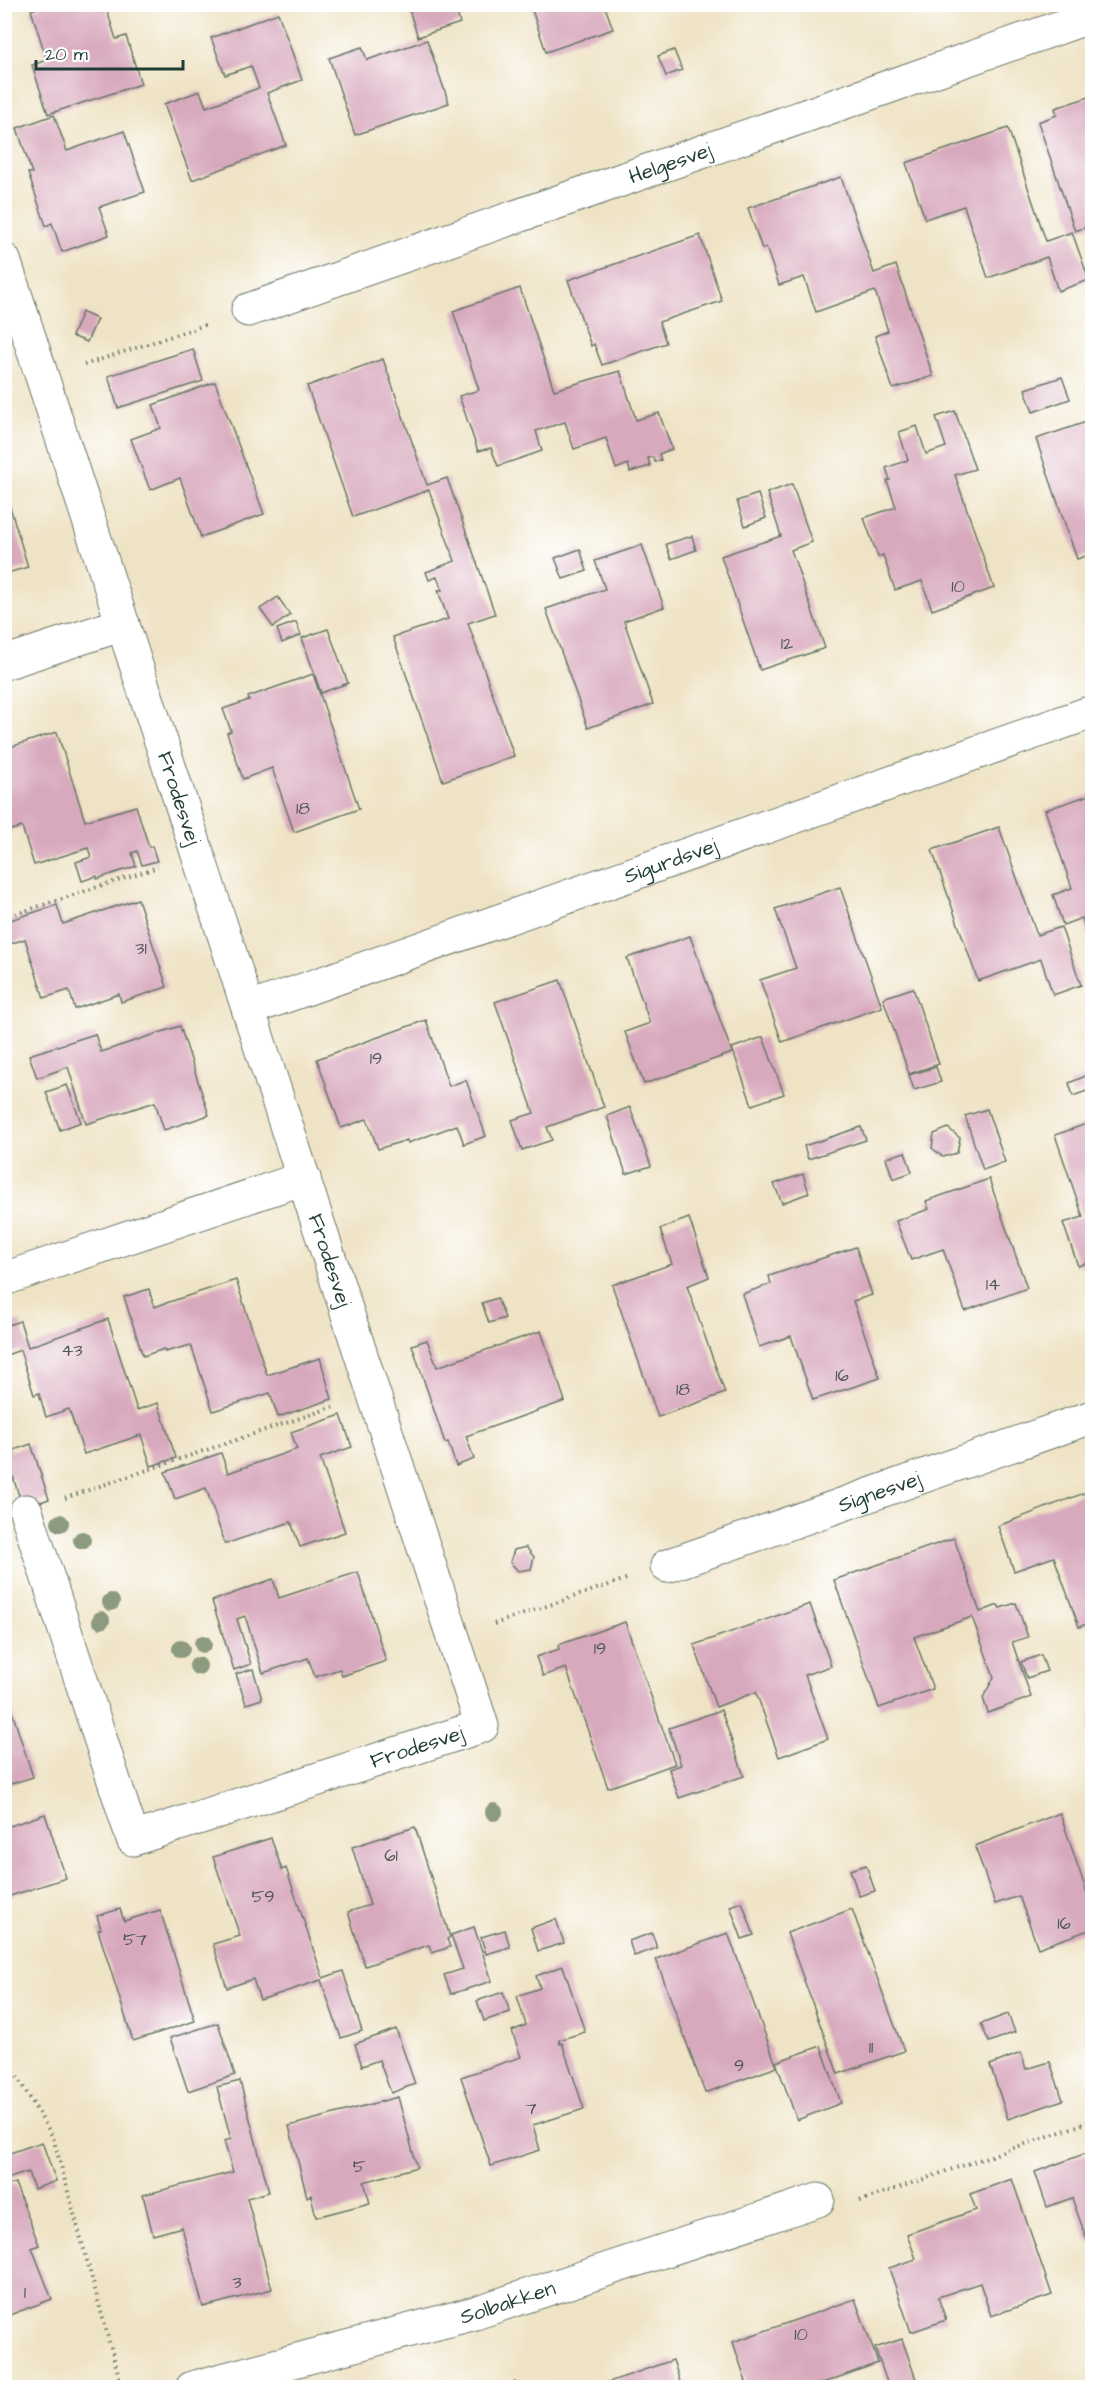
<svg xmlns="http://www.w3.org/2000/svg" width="1097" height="2392" font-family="'Architects Daughter',sans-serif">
  <rect width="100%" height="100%" fill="#fff"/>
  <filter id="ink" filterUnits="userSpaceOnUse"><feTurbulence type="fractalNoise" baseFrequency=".0167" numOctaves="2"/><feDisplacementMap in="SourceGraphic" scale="12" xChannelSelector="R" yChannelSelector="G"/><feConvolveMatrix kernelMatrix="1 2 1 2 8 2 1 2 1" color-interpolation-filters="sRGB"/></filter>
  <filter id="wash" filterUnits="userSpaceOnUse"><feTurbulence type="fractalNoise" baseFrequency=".008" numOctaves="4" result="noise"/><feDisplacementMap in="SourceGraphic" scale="24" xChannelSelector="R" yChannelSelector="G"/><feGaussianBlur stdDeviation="1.35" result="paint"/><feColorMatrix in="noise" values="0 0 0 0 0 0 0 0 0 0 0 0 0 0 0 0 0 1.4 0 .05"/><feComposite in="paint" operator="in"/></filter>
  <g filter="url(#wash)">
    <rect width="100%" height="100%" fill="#efe3c5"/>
    <g id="blocks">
      <!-- building -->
      <g fill="#d8a9bd">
        <path d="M48,4H105L116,39L126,36L141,84L48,114L32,65L47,60L31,10Z"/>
        <path d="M407,4H454L460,23L418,37Z"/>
        <path d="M530,4H604L613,29L546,52Z"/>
        <path d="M278,13L302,80L267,93L286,145L192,180L164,104L200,91L206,107L259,88L251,66L225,75L211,38Z"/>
        <path d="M427,40L449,103L355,135L329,58L362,47L367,60Z"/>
        <path d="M674,50L682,70L666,76L658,56Z"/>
        <path d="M1092,96V160L1087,162L1092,179V225L1075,231L1038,122L1057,115L1055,108Z"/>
        <path d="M54,115L67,151L124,131L145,192L99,207L109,235L62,252L52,223L46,226L28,173H32L17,128Z"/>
        <path d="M1008,128L1046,241L1072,232L1089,280L1058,291L1047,257L988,278L964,206L925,219L906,163Z"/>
        <path d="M841,177L874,273L896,265L933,376L893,389L875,336L888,331L875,291L816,312L804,277L779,285L766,247L762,249L748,208Z"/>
        <path d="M700,235L722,301L659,322L666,343L602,365L594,344L591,346L568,280Z"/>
        <path d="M520,288L554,390L620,371L636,420L659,413L672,449L659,454L661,460L655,462L653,457L648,458L650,466L630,472L628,464L616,469L606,438L574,449L565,422L536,431L542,451L498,466L491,448L478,451L459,396L479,390L453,311Z"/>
        <path d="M82,312L97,319L87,342L72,336Z"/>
        <path d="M193,349L203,381L118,408L108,376Z"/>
        <path d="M383,359L427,485L447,478L495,614L468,623L514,756L443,781L393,637L448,619L438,590H442L437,577L429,580L426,572L455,561L429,490L353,517L307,386Z"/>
        <path d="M1062,377L1070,399L1033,412L1025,389Z"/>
        <path d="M215,382L264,514L201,537L180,478L150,490L131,439L161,428L153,405Z"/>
        <path d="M955,411L975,469L955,475L994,588L932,610L922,581L895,590L883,555L878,557L864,518L896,507L887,481L890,480L886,468L908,460L899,432L917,426L926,454L946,447L936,417Z"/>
        <path d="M1092,420V554L1077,559L1036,439Z"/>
        <path d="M792,484L812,542L791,550L825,648L760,670L721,556L781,536L767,493Z"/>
        <path d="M5,490L28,567L4,574V491Z"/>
        <path d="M758,494L766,518L745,526L737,501Z"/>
        <path d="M692,536L696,550L671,559L666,544Z"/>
        <path d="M642,545L664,607L624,621L653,704L588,728L546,609L605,589L595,561Z"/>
        <path d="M580,549L587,571L563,579L555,558Z"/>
        <path d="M278,597L290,615L273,627L260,609Z"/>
        <path d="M296,622L301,635L282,643L277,629Z"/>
        <path d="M328,629L348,683L321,693L302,638Z"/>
        <path d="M313,674L359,809L294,832L272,768L243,779L227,733L231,731L223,709L249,700L248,697Z"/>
        <path d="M57,732L85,821L136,806L149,847L152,846L157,861L142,865L137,851L132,853L136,866L97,879V876L82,881L76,862L91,857L88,848L34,865L22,827L4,832V749Z"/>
        <path d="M1092,794V948L1082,918L1063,925L1053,895L1072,888L1045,810Z"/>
        <path d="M999,827L1037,935L1061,927L1081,985L1053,995L1041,959L978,981L932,850Z"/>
        <path d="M840,887L882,1007L782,1042L760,980L796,968L775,909Z"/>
        <path d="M138,899L167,987L121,1002L119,994L75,1009L69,990L44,998L25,939L4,946V922L57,905L63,924Z"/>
        <path d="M690,936L732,1053L644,1084L625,1032L650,1023L627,958Z"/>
        <path d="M560,980L604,1107L547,1127L552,1140L522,1150L512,1120L534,1113L495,1002Z"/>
        <path d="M913,988L939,1064L909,1074L883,998Z"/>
        <path d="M426,1020L449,1086L466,1080L486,1136L464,1144L457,1125L408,1143L407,1140L378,1149L367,1119L341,1128L317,1059Z"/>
        <path d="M180,1026L209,1115L164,1130L155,1102L86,1124L68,1067L37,1078L29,1055L95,1034L101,1052Z"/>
        <path d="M763,1037L784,1094L752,1105L732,1048Z"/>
        <path d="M936,1067L941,1082L914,1090L909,1075Z"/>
        <path d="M1088,1075L1092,1089L1073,1096L1069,1083Z"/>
        <path d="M67,1085L81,1122L60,1130L46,1092Z"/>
        <path d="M630,1107L651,1166L626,1174L607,1116Z"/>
        <path d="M987,1109L1005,1162L983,1170L965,1116Z"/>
        <path d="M1092,1122V1261L1078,1266L1063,1223L1083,1217L1055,1135Z"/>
        <path d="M861,1127L866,1140L808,1159L804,1146Z"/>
        <path d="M948,1128L960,1138L957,1153L943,1157L932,1148L934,1134Z"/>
        <path d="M905,1152L912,1172L893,1179L886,1158Z"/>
        <path d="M803,1174L809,1193L782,1203L774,1184Z"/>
        <path d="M989,1179L1027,1288L965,1311L943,1249L911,1260L896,1221L929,1209L926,1201Z"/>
        <path d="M689,1218L709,1277L687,1286L725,1393L658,1417L612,1285L672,1264L660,1229Z"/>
        <path d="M856,1247L872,1295L853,1301L880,1378L813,1400L791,1336L759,1347L742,1294L771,1284L769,1276Z"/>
        <path d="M236,1280L267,1375L320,1358L332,1399L278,1417L270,1393L213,1411L191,1345L165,1352L164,1349L143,1356L124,1297L149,1289L154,1307Z"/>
        <path d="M497,1298L505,1318L489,1323L482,1303Z"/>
        <path d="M108,1319L137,1410L158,1403L176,1458L151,1466L141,1435L84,1454L69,1409L46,1417L39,1393L34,1395L20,1350L7,1355L5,1347V1326L20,1321L28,1347Z"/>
        <path d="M541,1331L565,1401L466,1436L474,1459L456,1466L448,1442L445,1443L412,1345L427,1340L437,1367Z"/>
        <path d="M341,1415L352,1447L320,1458L345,1532L300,1547L291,1522L225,1544L206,1488L175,1499L165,1472L221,1453L228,1473L297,1449L291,1432Z"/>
        <path d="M5,1433L11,1451L31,1444L49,1499L23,1508L13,1477L4,1480Z"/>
        <path d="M1092,1490V1622L1079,1627L1054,1557L1014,1571L998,1526Z"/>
        <path d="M954,1538L980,1612L998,1605L1000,1608L1016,1603L1028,1637L1012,1642L1031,1697L988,1713L983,1698L994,1677L972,1617L914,1637L933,1689L879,1708L834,1580Z"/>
        <path d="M526,1547L534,1557L531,1569L518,1571L510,1562L514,1550Z"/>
        <path d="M358,1572L386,1661L342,1676L340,1669L315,1677L308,1658L263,1673L245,1616L237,1619L251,1664L234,1670L212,1601L273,1579L279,1598Z"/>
        <path d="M810,1604L831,1666L805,1675L828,1739L779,1757L756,1692L716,1707L694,1645Z"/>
        <path d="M625,1622L675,1764L608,1788L566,1668L543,1676L536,1657L559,1649L558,1645Z"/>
        <path d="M1041,1655L1047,1671L1027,1678L1021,1662Z"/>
        <path d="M253,1669L262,1699L246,1704L236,1674Z"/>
        <path d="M4,1687L33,1777L4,1786Z"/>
        <path d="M721,1710L744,1776L679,1798L669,1769L681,1765L669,1728Z"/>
        <path d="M1092,1714V1734L1089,1732L1090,1716Z"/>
        <path d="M1060,1813L1092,1908V1929L1038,1948L1019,1896L995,1904L975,1846Z"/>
        <path d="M45,1814L66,1878L4,1898V1828Z"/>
        <path d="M415,1827L450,1937L447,1939L450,1947L432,1953L429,1945L365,1966L348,1912L370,1905L352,1847Z"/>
        <path d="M271,1838L282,1870L286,1868L323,1978L343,1971L362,2031L341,2038L321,1980L260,2000L253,1979L227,1988L213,1944L240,1936L213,1857Z"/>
        <path d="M866,1865L875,1891L859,1896L850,1870Z"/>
        <path d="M742,1902L754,1935L742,1939L730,1906Z"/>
        <path d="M120,1909L124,1921L160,1910L195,2021L133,2041L98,1930L101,1929L97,1916Z"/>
        <path d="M852,1909L904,2051L838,2074L787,1933Z"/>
        <path d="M556,1919L564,1943L538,1951L531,1928Z"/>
        <path d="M474,1927L492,1981L451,1994L444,1975L463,1969L451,1935Z"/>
        <path d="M505,1930L510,1947L486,1954L481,1937Z"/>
        <path d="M652,1933L657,1948L634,1956L629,1941Z"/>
        <path d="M728,1933L777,2067L705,2093L656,1959Z"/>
        <path d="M563,1966L585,2032L559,2040L560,2044L562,2043L584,2109L533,2125L540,2150L491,2166L461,2077L521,2057L512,2031L526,2025L517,1996L540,1988L536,1976Z"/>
        <path d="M503,1992L510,2012L484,2021L477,2001Z"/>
        <path d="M1008,2014L1015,2032L989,2042L981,2024Z"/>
        <path d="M218,2023L235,2075L188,2091L170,2038Z"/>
        <path d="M396,2029L415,2084L391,2093L379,2060L362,2066L355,2044Z"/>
        <path d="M821,2046L841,2103L797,2120L776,2062Z"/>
        <path d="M1021,2053L1026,2069L1050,2062L1063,2100L1008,2119L990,2065Z"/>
        <path d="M240,2081L269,2192L247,2198L272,2289L203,2307L182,2227L153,2235L143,2195L233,2172L224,2141L231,2139L217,2087Z"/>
        <path d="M398,2097L417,2167L364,2182L370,2203L316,2217L311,2195L307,2197L289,2126Z"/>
        <path d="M42,2142L56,2181L34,2189L28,2172L4,2180V2155Z"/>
        <path d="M1092,2151V2241L1088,2243L1072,2198L1047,2207L1035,2172Z"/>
        <path d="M1012,2179L1052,2295L991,2316L980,2283L938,2297L946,2320L911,2332L889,2268L916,2259L907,2234L976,2210L970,2194Z"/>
        <path d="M15,2183L39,2245L32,2248L52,2299L7,2316L4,2310V2187Z"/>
        <path d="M855,2299L878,2363L809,2388H748L733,2342Z"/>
        <path d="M902,2339L919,2388H889L875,2348Z"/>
        <path d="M673,2360L682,2388H594V2387Z"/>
        <path d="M515,2382L517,2388H497V2387Z"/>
      </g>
    </g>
  </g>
  <g filter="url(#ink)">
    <use href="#blocks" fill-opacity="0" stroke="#687767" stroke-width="1.5"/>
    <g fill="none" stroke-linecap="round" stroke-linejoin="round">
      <!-- street casing -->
      <g stroke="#687767" stroke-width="35">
        <g id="street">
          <path id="s1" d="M4,260L482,1726L133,1839L26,1511"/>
          <path id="s2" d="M248,310L1092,16"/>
          <path d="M4,663L123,624"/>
          <path id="s3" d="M249,1009L1092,712"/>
          <path d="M4,1279L304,1178"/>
          <path id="s4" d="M667,1566L1092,1417"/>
          <path id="s5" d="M192,2388L475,2313L818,2200"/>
        </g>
      </g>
      <!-- path -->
      <g stroke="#687767" stroke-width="4" stroke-dasharray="1.5 4.5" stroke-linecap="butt">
        <path d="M84,365L208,324"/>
        <path d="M4,918L158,867"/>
        <path d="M65,1498L333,1407"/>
        <path d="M494,1624L629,1578"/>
        <path d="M4,2064L16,2075L53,2137L122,2388"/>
        <path d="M860,2201L1092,2121"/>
      </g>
      <!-- street -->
      <use href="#street" stroke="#fff" stroke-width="33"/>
    </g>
    <!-- trees -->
    <g fill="#8c9b7f">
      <circle cx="60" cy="1523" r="9"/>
      <circle cx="82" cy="1540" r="9"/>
      <circle cx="111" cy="1602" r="9"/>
      <circle cx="101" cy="1620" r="9"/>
      <circle cx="203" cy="1644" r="9"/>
      <circle cx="181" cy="1649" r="9"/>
      <circle cx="198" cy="1666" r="9"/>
      <circle cx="494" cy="1812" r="9"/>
    </g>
  </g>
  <g text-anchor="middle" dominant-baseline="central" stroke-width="5" stroke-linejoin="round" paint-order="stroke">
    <!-- number labels -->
    <g font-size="18" fill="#4d5856">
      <text x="958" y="586">10</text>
      <text x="787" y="643">12</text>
      <text x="303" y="808">18</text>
      <text x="141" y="948">31</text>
      <text x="376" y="1058">19</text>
      <text x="993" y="1284">14</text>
      <text x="72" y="1350">43</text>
      <text x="842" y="1375">16</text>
      <text x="683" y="1389">18</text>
      <text x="600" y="1648">19</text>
      <text x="391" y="1855">61</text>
      <text x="263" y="1896">59</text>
      <text x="1064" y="1923">16</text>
      <text x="135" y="1939">57</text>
      <text x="871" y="2047">11</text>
      <text x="739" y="2065">9</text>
      <text x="531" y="2108">7</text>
      <text x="359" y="2166">5</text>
      <text x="237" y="2282">3</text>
      <text x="25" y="2292">1</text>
      <text x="801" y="2334">10</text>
    </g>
    <!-- street labels -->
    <g font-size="21" fill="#1f3d34" stroke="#fff">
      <text stroke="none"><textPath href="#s2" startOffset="447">Helgesvej</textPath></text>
      <text stroke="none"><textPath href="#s1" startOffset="566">Frodesvej</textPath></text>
      <text stroke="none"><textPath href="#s3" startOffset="447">Sigurdsvej</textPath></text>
      <text stroke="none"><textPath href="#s1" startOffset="1052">Frodesvej</textPath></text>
      <text stroke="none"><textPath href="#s4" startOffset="225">Signesvej</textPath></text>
      <text transform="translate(417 1747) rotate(-18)">Frodesvej</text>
      <text stroke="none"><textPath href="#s5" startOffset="327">Solbakken</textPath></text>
    </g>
  </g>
  <!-- margin -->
  <rect width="1097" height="2392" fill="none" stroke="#fff" stroke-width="24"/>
  <!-- scale -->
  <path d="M36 60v9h147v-9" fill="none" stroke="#1f3d34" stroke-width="3"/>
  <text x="45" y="60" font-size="18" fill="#1f3d34" stroke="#ffffff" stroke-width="4.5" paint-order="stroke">20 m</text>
</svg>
